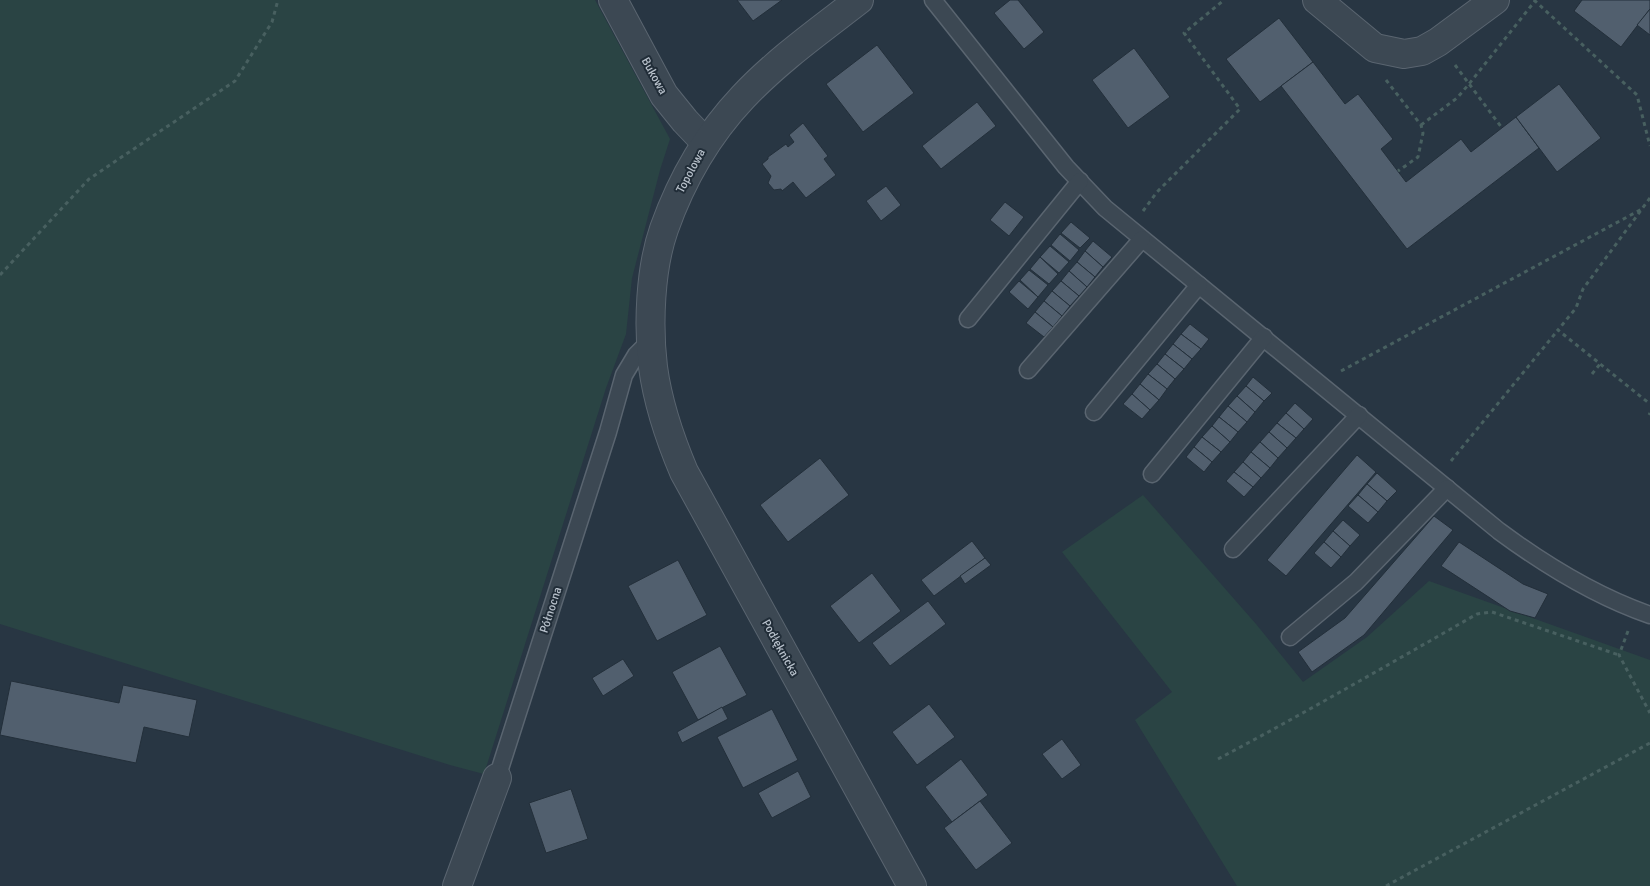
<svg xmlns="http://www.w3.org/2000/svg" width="1650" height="886" font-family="Signika,sans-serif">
  <rect width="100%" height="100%" fill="#283643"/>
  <!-- green -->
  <g fill="#2a4444">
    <path d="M0,0H595L670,139L660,170L632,278L626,334L606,388L484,774L450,765L0,624Z"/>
    <path d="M1143,495L1256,624L1303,682L1367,637L1429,581L1650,660V886H1237L1135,720L1172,692L1062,552Z"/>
  </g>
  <!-- building -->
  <g fill="#515f6e" stroke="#232f3a">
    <path d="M737,0H782L753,21Z"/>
    <path d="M1010,0H1018L1044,32L1024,49L994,13Z"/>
    <path d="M1582,0H1650V9L1621,47L1574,11Z"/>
    <path d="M1650,9V35L1637,25Z"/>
    <path d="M1279,18L1313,62L1260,102L1226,59Z"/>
    <path d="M877,45L914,93L863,132L826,84Z"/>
    <path d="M1134,48L1170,97L1128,128L1092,80Z"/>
    <path d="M1313,62L1345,104L1358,94L1393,139L1381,149L1406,182L1461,139L1471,152L1516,117L1539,148L1407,249L1281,86Z"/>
    <path d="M1559,84L1601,138L1557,172L1516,117Z"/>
    <path d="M977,102L996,126L941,169L922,146Z"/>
    <path d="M803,123L828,156L824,159L836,175L806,198L793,182L782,191L781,189L774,190L768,183L771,176L762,164L768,159V157L786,144L788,147L794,142L789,135Z"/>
    <path d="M886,186L901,205L881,221L866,201Z"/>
    <path d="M1005,202L1024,217L1009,236L990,220Z"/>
    <path d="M1071,222L1090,238L1080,248L1061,233Z"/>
    <path d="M1060,234L1079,250L1070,261L1051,245Z"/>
    <path d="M1093,241L1112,257L1103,267L1085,251Z"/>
    <path d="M1050,246L1069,262L1059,273L1040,257Z"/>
    <path d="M1085,251L1103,267L1095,277L1077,262Z"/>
    <path d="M1040,257L1058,274L1049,284L1030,269Z"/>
    <path d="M1077,262L1095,277L1087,287L1069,271Z"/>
    <path d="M1029,270L1048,285L1038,297L1020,280Z"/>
    <path d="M1069,271L1087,287L1079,296L1061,281Z"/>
    <path d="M1019,281L1038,297L1028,309L1009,292Z"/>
    <path d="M1061,281L1079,296L1070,306L1052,291Z"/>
    <path d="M1052,291L1070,306L1062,316L1044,301Z"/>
    <path d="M1044,301L1062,316L1053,327L1035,312Z"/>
    <path d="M1035,312L1053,327L1044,337L1026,323Z"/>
    <path d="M1190,324L1209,339L1201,349L1181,334Z"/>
    <path d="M1181,334L1201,349L1192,359L1173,344Z"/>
    <path d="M1173,344L1192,359L1184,369L1165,354Z"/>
    <path d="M1165,354L1184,369L1175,379L1157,364Z"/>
    <path d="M1157,364L1175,379L1167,389L1148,374Z"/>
    <path d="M1148,374L1167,389L1159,400L1140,384Z"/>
    <path d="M1253,377L1272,393L1264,401L1246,386Z"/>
    <path d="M1140,384L1159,400L1150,410L1132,394Z"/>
    <path d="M1246,386L1264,401L1255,412L1237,396Z"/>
    <path d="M1132,394L1150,410L1142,419L1123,404Z"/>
    <path d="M1237,396L1255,412L1247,422L1228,406Z"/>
    <path d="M1295,403L1313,419L1304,429L1286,413Z"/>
    <path d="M1228,406L1247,422L1238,432L1219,417Z"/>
    <path d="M1286,413L1304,429L1296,438L1277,423Z"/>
    <path d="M1219,417L1238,432L1230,442L1212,426Z"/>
    <path d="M1277,423L1296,438L1287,448L1269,432Z"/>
    <path d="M1212,426L1230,442L1221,452L1202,437Z"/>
    <path d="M1269,432L1287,448L1278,458L1260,442Z"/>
    <path d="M1202,437L1221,452L1212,462L1194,447Z"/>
    <path d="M1260,442L1278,458L1270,468L1251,452Z"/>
    <path d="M1194,447L1212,462L1204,472L1186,457Z"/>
    <path d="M1251,452L1270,468L1261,478L1243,462Z"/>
    <path d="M1357,455L1376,472L1286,576L1267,560Z"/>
    <path d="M820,458L849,495L788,542L760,505Z"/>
    <path d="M1243,462L1261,478L1253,487L1234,472Z"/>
    <path d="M1234,472L1253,487L1244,497L1226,481Z"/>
    <path d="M1377,473L1397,491L1387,501L1367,484Z"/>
    <path d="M1367,484L1387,501L1378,512L1358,495Z"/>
    <path d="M1358,495L1378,512L1368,523L1348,506Z"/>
    <path d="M1434,516L1453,530L1364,635L1312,672L1298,652L1345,618Z"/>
    <path d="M1343,520L1360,535L1350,546L1333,531Z"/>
    <path d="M1333,531L1350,546L1341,557L1324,542Z"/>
    <path d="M972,541L985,558L934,596L921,580Z"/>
    <path d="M1324,542L1341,557L1331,568L1314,553Z"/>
    <path d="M1459,542L1523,584L1548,594L1535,618L1510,611L1441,566Z"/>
    <path d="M985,558L991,565L965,584L960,576Z"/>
    <path d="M678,560L707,615L657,641L628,586Z"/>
    <path d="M872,573L901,611L859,643L830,606Z"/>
    <path d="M928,601L946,624L890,666L872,643Z"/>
    <path d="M720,646L747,695L698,720L672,672Z"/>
    <path d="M623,659L634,676L603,696L592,678Z"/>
    <path d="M11,681L119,703L123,685L197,700L189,737L144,727L136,763L0,735Z"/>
    <path d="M929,704L955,737L917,765L892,732Z"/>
    <path d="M722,707L728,719L682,743L677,732Z"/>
    <path d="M772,709L798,760L743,788L717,737Z"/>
    <path d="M1062,739L1081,765L1062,779L1042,754Z"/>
    <path d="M961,759L988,795L952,822L925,787Z"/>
    <path d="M798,771L811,797L772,818L758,793Z"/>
    <path d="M571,789L588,839L546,853L529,803Z"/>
    <path d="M980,801L1012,843L976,870L944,828Z"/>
  </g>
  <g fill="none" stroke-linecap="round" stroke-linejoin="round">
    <!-- service casing -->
    <g stroke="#5a6570" stroke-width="19">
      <g id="service">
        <path d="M933,0L1066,167L1105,208L1499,531C1545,565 1595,596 1650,615"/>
        <path d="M968,319L1080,181"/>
        <path d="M1028,370L1142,239"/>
        <path d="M1094,412L1199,285"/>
        <path d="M1152,474L1264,337"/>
        <path d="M1233,549L1359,415"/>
        <path d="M1290,637L1356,582L1447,488"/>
        <path d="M497,778L608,432L624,375L636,355L651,340"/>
      </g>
    </g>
    <!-- minor casing -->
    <g stroke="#5a6570" stroke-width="30">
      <g id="minor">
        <path d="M613,0L664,95L685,121L706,143"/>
        <path d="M859,0C819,31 778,60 743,97C708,134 681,181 664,229C650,269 648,325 653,367C658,404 670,439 684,472L912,886"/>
        <path d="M1317,0L1375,48L1404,54L1422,51L1438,42L1495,0"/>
        <path d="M457,886L497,778"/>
      </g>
    </g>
    <!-- path -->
    <g stroke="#486060" stroke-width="3" stroke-dasharray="4 4" stroke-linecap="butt">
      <path d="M1534,0L1637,95L1650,146"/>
      <path d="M1455,65L1502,128"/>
      <path d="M1386,80L1421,125L1423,133L1418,157L1398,171"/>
      <path d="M1421,125L1457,98L1469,84L1535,1"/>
      <path d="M1650,198L1583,289L1576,308L1558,330L1650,404"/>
      <path d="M1143,211L1157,192L1240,109L1184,33L1224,0"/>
      <path d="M0,275L89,179L235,81L272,22L278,0"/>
      <path d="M1341,371L1642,209"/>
      <path d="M1592,374L1600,364"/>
      <path d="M1649,415L1650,413"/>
      <path d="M1451,461L1558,330"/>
      <path d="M1628,631L1619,655L1650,713"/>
      <path d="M1218,759C1305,713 1391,663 1477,614L1492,612L1619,655"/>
      <path d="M1386,886L1650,743"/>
    </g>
    <!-- service -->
    <use href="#service" stroke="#3c4853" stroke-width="16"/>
    <!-- minor -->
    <use href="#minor" stroke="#3c4853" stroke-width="28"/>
  </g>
  <g text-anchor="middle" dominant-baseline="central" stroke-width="4" stroke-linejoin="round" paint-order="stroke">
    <!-- street labels -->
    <g font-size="12" fill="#b9c2cc" stroke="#212d38">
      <text transform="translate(654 76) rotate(61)">Bukowa</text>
      <text transform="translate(691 171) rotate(-62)">Topolowa</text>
      <text transform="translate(551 610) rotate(-72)">Północna</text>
      <text transform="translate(780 648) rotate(61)">Podłęknicka</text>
    </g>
  </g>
</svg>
